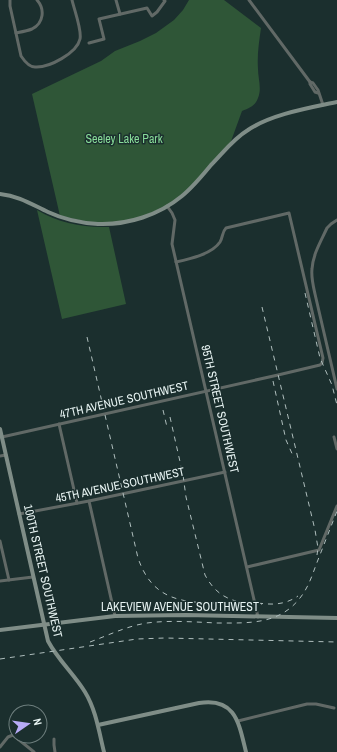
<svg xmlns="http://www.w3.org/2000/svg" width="337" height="752" font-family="'Archivo Narrow',sans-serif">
  <rect width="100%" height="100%" fill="#1b2f2e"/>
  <!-- green -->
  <g fill="#2f5637">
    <path d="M189,0H224L261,28C259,42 257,55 258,69C258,78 262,89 258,98C255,106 250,108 242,111L230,144L192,186L167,206L134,220L99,224L60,216L32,94L101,61L115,51L140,41L156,33L174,20L183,10Z"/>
    <path d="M37,210C59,223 83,228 109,227L126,304L62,319Z"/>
  </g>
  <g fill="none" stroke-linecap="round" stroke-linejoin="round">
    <!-- street -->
    <g stroke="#616966" stroke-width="3">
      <path d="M10,0V6L21,56C25,62 29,67 35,67C49,68 77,53 80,39C82,30 74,9 72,0"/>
      <path d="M116,0L120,14"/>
      <path d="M249,0L310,82V84L315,92L318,93"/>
      <path d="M16,33C21,32 27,31 32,29C44,23 45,9 37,0"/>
      <path d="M89,43L104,39L99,19L147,8L152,16L157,12L165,1L164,0"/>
      <path d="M310,82L313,83L318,90L323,105"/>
      <path d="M167,206L172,213L175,220L172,244L258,617"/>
      <path d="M337,220L331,224L327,228C321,241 313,254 312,269C311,277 313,285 315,294L337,389"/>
      <path d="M59,424L77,503"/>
      <path d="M2,437L278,375L320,365L322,363L323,358L289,213L226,228C222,232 223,237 220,242C212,254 190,259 176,262"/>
      <path d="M334,437L337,449"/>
      <path d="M0,456L6,455"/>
      <path d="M89,501L115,616"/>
      <path d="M19,514L89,501L225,472"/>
      <path d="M0,541L9,580"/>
      <path d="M247,567L319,550L337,506"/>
      <path d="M0,581L33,577"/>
      <path d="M238,721L307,704H316L334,708"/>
      <path d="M54,739V745L55,752"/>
      <path d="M0,747L8,737L13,735L34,752"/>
    </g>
    <!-- secondary -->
    <g stroke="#7f8d87" stroke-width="4">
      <path d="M0,194C19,196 31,204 48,212C63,219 80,223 98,224C128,225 159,215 182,196C193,187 202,176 211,165C223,153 233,139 248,130C272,114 309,108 337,102"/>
      <path d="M0,429L48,641C58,660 74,674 85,692C96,710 99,732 104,752"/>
      <path d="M0,630L115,616L186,615L337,618"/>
      <path d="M98,725L199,703C236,697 239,724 246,752"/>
    </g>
    <!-- rail -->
    <g stroke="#afbebd" stroke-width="1" stroke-dasharray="5 5" stroke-linecap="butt">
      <path d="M305,293L320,358L332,385L337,405"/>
      <path d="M262,307L315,530L318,548L317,555"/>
      <path d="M87,337L138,558C152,599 180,603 219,603C234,603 248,604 262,604"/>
      <path d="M273,381L286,440L294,458"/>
      <path d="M163,410L167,427"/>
      <path d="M170,417L183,475L186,497L205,575C212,588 221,597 236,601"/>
      <path d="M258,603C272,605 285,605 298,596"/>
      <path d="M90,642C109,635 127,626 147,623C170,620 194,622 217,623C248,623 279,625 300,598C308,588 312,576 316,565C323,547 330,529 337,511"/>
      <path d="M0,659L137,639L165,638L337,642"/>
    </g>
  </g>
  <g text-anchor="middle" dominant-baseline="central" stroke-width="3" stroke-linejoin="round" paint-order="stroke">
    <!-- park labels -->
    <g font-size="12" fill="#88dc99" stroke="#1b2f2e">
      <text x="124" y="139">Seeley Lake Park</text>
    </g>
    <!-- street labels -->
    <g font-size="12" fill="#e8f4f3" stroke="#1b2f2e">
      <text transform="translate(124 400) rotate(-13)">47TH AVENUE SOUTHWEST</text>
      <text transform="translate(220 409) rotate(77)">95TH STREET SOUTHWEST</text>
      <text transform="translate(120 485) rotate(-12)">45TH AVENUE SOUTHWEST</text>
      <text transform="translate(43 571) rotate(77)">100TH STREET SOUTHWEST</text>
      <text x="180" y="607">LAKEVIEW AVENUE SOUTHWEST</text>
    </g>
  </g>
  <!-- north arrow -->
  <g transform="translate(28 724) rotate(77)"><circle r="19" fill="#1b2f2e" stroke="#6d7e7d"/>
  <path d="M0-3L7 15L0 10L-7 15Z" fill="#b7abf7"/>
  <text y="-6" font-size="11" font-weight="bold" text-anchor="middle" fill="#e8f4f3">N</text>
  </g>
</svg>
